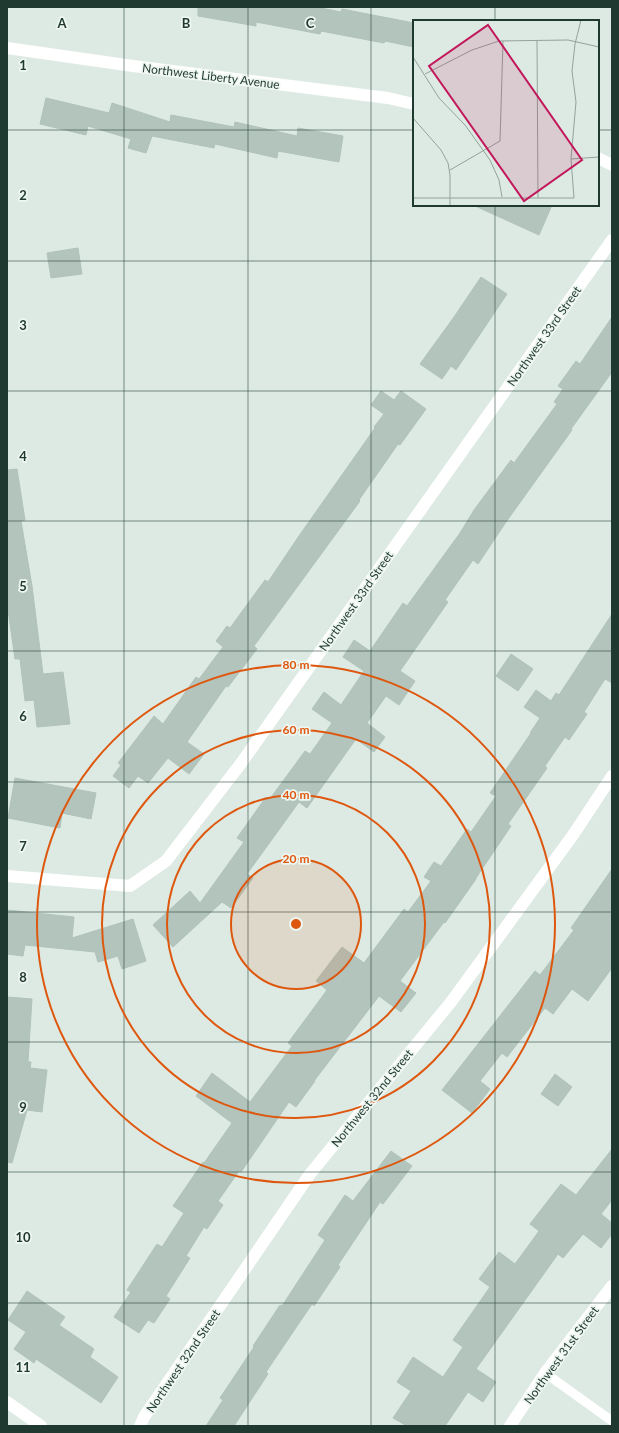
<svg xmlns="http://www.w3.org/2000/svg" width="619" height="1433" font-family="Lato,sans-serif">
  <rect width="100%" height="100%" fill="#ddeae3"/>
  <!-- building -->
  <g fill="#b3c4bc" stroke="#b0c3ba">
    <path d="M198,7H316L341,12L342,9L414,23V47L385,41L384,43L321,31L320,34L256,22V26L198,16Z"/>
    <path d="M46,98L109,113L112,103L170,122L171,115L234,127L235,122L297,136L298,128L343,136L339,162L278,151L277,158L215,144L214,148L152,136L146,153L128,148L131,139L88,126L86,135L40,124Z"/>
    <path d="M473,205H552L539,235Z"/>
    <path d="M78,248L82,274L51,278L47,253Z"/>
    <path d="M481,277L507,294L456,370L451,366L442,379L420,364L454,317Z"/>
    <path d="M612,317V372L571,429L572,430L506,522L478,564L473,560L445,600L448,602L400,671L415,681L399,705L386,696L367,723L385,737L374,752L356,739L307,808L299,802L247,874L253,878L231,908L222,902L173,947L153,925L190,891L200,903L244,842L237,838L266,797L269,800L305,751L310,754L332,723L312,709L324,692L341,705L364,671L343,657L354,640L370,651L403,603L407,606L460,533L474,510L511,460L514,463L557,404L554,402L563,389L558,386L576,361L580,364Z"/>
    <path d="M381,391L394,400L401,391L426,409L400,445L398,444L359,500L360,501L254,646L257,649L228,687L226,686L187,742L204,754L189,774L168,758L148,783L138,776L129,788L113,776L121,765L118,763L154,716L163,724L196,677L199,679L223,647L216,641L227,626L230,628L265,580L268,582L301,533L375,428L374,427L384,414L371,405Z"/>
    <path d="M17,469L25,520L21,521L32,586L43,674L63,672L70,724L37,727L34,700L25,701L20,659H15L7,603V470Z"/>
    <path d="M612,614V683L605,679L584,712L587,714L569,740L565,737L545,766L547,768L508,824L511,826L476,878V879L445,923L444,922L400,981L416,993L401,1012L379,996L314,1081H315L296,1107L289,1102L241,1172L239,1171L218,1201L223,1205L207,1229L204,1227L186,1256L190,1258L166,1296L170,1299L154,1323L148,1320L139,1333L114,1317L131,1292L127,1290L157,1244L162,1247L184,1213L173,1206L203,1162L204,1163L232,1123L196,1096L212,1073L250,1102L292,1046L288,1043L327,990L316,981L342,947L364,963L404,909L408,912L431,881L424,877L434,862L441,866L467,829L471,832L496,796L490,793L531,733H530L540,718L524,707L536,690L551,701L556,693L559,695Z"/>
    <path d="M511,654L533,669L518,691L496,676Z"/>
    <path d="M15,778L96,793L91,819L62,813L60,828L8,818Z"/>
    <path d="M612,869V968L588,1001L572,989L553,1014L545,1008L507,1057L502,1053L480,1081L490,1089L472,1113L442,1090L535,971L540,975L574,930L571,928Z"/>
    <path d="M7,910L74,917L72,938L133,919L146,961L122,969L118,956L98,962L95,952L25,945L23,956L7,954Z"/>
    <path d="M7,997L32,999L28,1062H31L30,1068L47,1070L42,1112L27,1110L12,1163L7,1162Z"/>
    <path d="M555,1074L572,1087L558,1106L541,1094Z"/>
    <path d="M612,1149V1200L601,1214L612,1223V1234L601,1248L583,1234L563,1258L558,1254L476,1369L496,1382L483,1402L468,1392L445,1426H407L393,1418L411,1391L397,1382L413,1357L443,1377L463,1347L453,1340L490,1287L479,1279L499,1252L515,1264L539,1231L530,1224L561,1184L576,1195Z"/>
    <path d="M391,1151L412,1166L383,1204L380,1202L338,1265L340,1267L314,1306L312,1304L266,1372L268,1374L234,1426H206L223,1400L220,1398L254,1347L253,1346L280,1305L282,1306L325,1240L318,1235L345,1195L353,1201Z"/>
    <path d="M27,1291L65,1317L59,1325L94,1349L90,1357L118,1377L101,1403L36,1359L34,1363L14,1349L26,1332L8,1320Z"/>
  </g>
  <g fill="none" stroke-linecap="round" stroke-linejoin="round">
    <!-- lane -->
    <path stroke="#fff" stroke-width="9" d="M545,1373L612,1421"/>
    <!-- street -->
    <g stroke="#fff" stroke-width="12">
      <path d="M7,48L133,66L388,98L414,104"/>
      <path d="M598,158L612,165"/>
      <path d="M7,876L130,886L166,861L242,762L612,240"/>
      <path d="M7,1402L41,1426"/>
      <path d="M140,1426L144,1417L310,1174L451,1002L573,835L612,776"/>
      <path d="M510,1426L545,1373L612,1286"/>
    </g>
  </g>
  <!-- grid -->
  <path fill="none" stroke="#1f3930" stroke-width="1" stroke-opacity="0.55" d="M124,7V1426M248,7V1426M371,7V1426M495,7V21M7,130H414M598,130H612M495,205V1426M7,261H612M7,391H612M7,521H612M7,651H612M7,782H612M7,912H612M7,1042H612M7,1172H612M7,1303H612"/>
  <!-- distance rings -->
  <circle cx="296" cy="924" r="65" fill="#de570e" fill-opacity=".12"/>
  <g fill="none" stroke="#de570e" stroke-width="2">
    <circle cx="296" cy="924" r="65"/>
    <circle cx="296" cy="924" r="129"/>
    <circle cx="296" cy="924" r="194"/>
    <circle cx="296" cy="924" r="259"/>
  </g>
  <g text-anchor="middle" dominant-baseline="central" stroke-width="3.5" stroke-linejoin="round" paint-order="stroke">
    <!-- street labels -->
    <g font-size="12" fill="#1f3930" stroke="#eef6f1">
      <text transform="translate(211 76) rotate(7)">Northwest Liberty Avenue</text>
      <text transform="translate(544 336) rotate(-55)">Northwest 33rd Street</text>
      <text transform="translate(356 601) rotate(-55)">Northwest 33rd Street</text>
      <text transform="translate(372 1098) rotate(-51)">Northwest 32nd Street</text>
      <text transform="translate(561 1355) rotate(-54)">Northwest 31st Street</text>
      <text transform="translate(183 1361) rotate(-56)">Northwest 32nd Street</text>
    </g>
  </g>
  <!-- overview -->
  <g transform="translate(413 20)">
    <rect width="186" height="186" fill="#ddeae3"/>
    <path fill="none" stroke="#91a39b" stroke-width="1" d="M0,0H17M124,20L125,178M0,37L26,78L52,105L77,140L86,160L89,177M12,54L59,30L86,21L155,20L186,27M0,98L28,130L35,143L37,155V186M158,139L186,137M37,150L87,121L90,21M0,178H161L158,139L163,82L159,51L162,24L168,0"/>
    <path fill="#c2185b" fill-opacity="0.15" stroke="#c2185b" stroke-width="2" d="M75,5L169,140L111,181L16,46Z"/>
    <rect width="186" height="186" fill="none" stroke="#1f3930" stroke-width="2"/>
  </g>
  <g font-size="13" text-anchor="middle" font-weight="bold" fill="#1f3930" stroke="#eef6f1" stroke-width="3.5" stroke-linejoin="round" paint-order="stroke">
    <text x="62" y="28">A</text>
    <text x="186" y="28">B</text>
    <text x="310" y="28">C</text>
    <text x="23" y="70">1</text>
    <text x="23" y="200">2</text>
    <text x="23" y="330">3</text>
    <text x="23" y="461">4</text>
    <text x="23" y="591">5</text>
    <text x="23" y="721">6</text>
    <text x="23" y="851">7</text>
    <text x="23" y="982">8</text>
    <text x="23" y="1112">9</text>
    <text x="23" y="1242">10</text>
    <text x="23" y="1372">11</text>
  </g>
  <circle cx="296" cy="924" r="6" fill="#de570e" stroke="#eef6f1" stroke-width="2"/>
  <g font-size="12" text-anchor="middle" font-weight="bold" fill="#de570e" stroke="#eef6f1" stroke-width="3.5" stroke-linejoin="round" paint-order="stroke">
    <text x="296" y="669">80 m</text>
    <text x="296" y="734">60 m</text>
    <text x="296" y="799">40 m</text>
    <text x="296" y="863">20 m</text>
  </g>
  <!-- border -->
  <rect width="619" height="1433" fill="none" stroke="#1f3930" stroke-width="16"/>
</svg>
